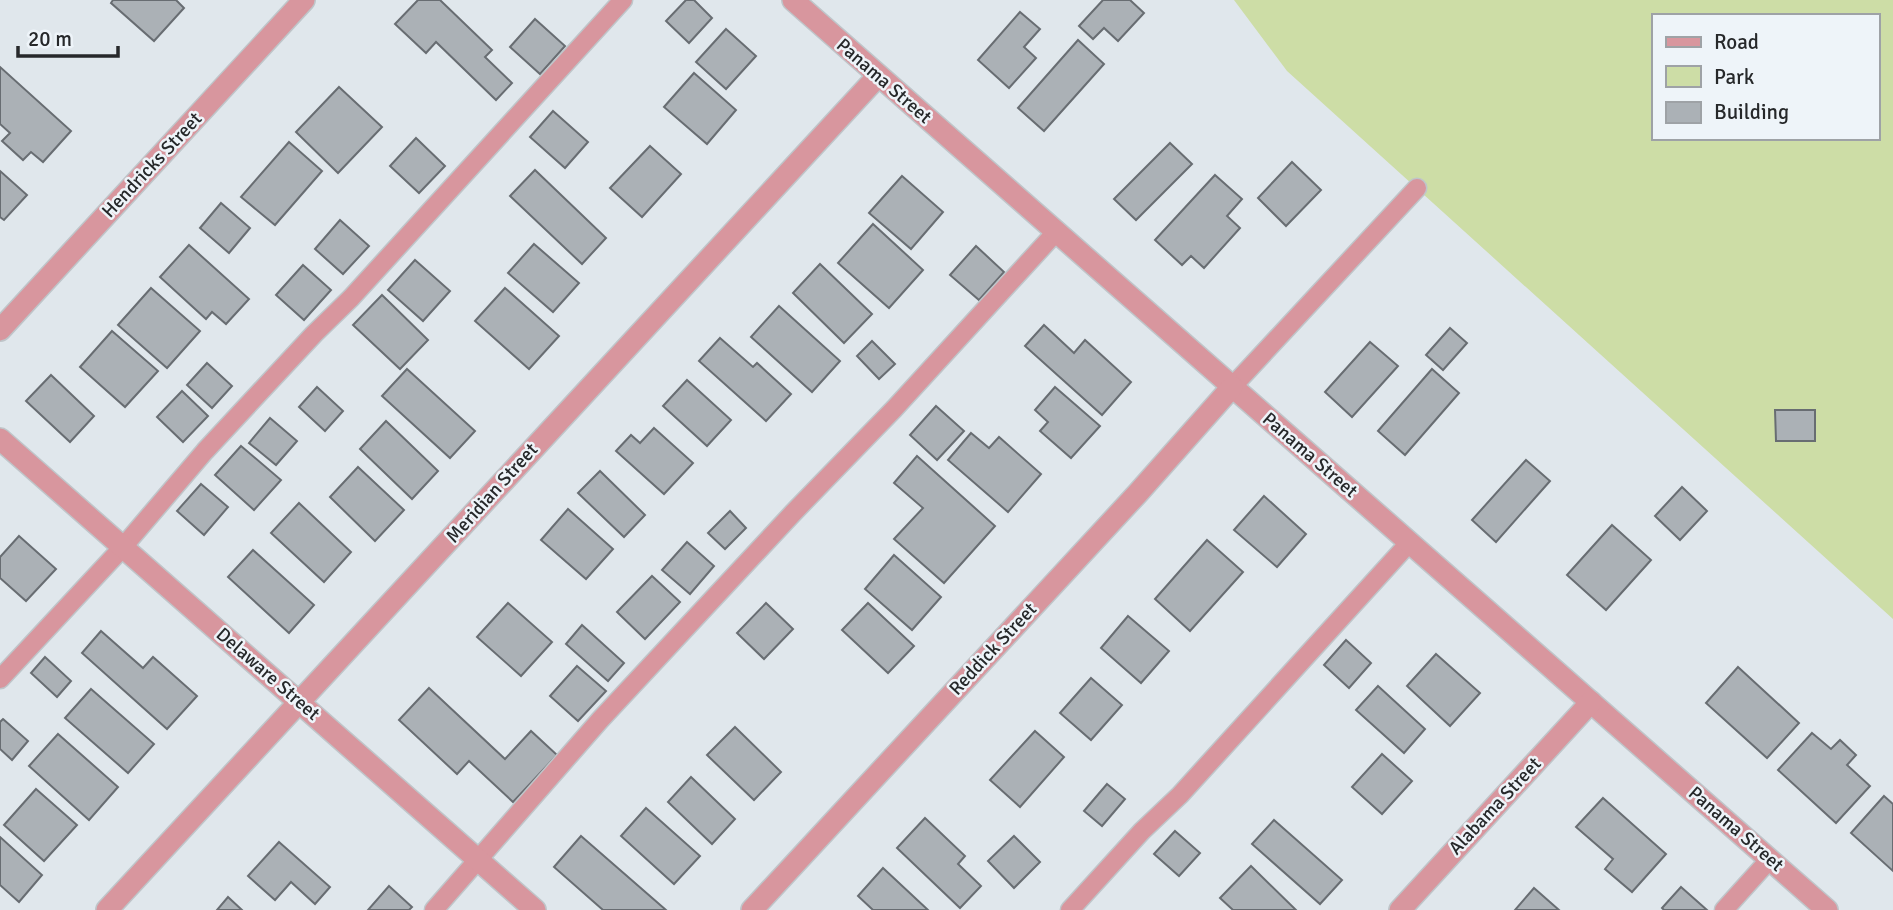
<svg xmlns="http://www.w3.org/2000/svg" width="1893" height="910" font-family="Signika,sans-serif">
  <rect width="100%" height="100%" fill="#e0e7ec"/>
  <!-- green -->
  <path fill="#cddda6" fill-rule="evenodd" d="M1234,0H1893V619L1287,71ZM1653,16H1877V138H1653Z"/>
  <!-- building -->
  <g fill="#abb1b6" stroke="#686d72" stroke-width="2">
    <path d="M113,0H176L184,8L154,41L111,3Z"/>
    <path d="M418,0H440L492,50L485,57L512,83L496,100L436,42L426,53L395,24Z"/>
    <path d="M686,0H694L712,18L689,43L666,21Z"/>
    <path d="M1103,0H1130L1144,13L1118,41L1104,28L1093,39L1079,26Z"/>
    <path d="M1020,12L1040,29L1024,47L1036,58L1009,88L978,60Z"/>
    <path d="M535,19L565,46L540,74L510,47Z"/>
    <path d="M726,29L756,56L726,89L696,62Z"/>
    <path d="M1078,40L1104,64L1044,131L1018,108Z"/>
    <path d="M0,67L71,131L43,162L31,152L23,160L2,141L10,133L0,124Z"/>
    <path d="M694,73L736,110L707,144L664,107Z"/>
    <path d="M339,87L382,127L338,173L296,132Z"/>
    <path d="M553,111L588,142L565,168L530,137Z"/>
    <path d="M416,138L445,166L419,193L390,166Z"/>
    <path d="M289,142L322,171L275,225L241,197Z"/>
    <path d="M1170,143L1192,164L1136,220L1114,199Z"/>
    <path d="M650,146L681,174L642,217L610,188Z"/>
    <path d="M1292,162L1321,190L1286,226L1258,198Z"/>
    <path d="M535,170L606,238L582,264L510,196Z"/>
    <path d="M0,171L27,195L4,220L0,217Z"/>
    <path d="M1215,175L1242,199L1227,216L1240,228L1204,268L1191,256L1182,265L1155,240Z"/>
    <path d="M902,176L943,212L911,249L869,213Z"/>
    <path d="M221,203L250,228L229,253L200,228Z"/>
    <path d="M340,220L369,246L343,274L315,249Z"/>
    <path d="M873,224L923,270L889,308L838,263Z"/>
    <path d="M534,244L579,283L553,312L508,273Z"/>
    <path d="M189,245L249,299L226,324L212,312L206,319L160,277Z"/>
    <path d="M976,246L1004,272L979,300L950,275Z"/>
    <path d="M415,260L450,291L423,321L388,290Z"/>
    <path d="M820,264L872,314L844,343L793,293Z"/>
    <path d="M303,265L331,290L304,320L276,295Z"/>
    <path d="M151,288L200,331L167,368L118,325Z"/>
    <path d="M505,288L559,336L529,369L475,321Z"/>
    <path d="M382,295L428,340L400,369L353,325Z"/>
    <path d="M779,306L840,361L812,392L751,337Z"/>
    <path d="M1044,325L1074,353L1085,340L1131,382L1102,415L1025,346Z"/>
    <path d="M1450,328L1467,343L1443,370L1426,355Z"/>
    <path d="M112,331L158,371L125,407L80,367Z"/>
    <path d="M720,338L753,367L757,363L791,394L766,421L699,361Z"/>
    <path d="M872,341L895,364L879,379L857,356Z"/>
    <path d="M1370,342L1398,366L1352,417L1325,392Z"/>
    <path d="M207,363L232,386L212,408L187,385Z"/>
    <path d="M407,369L475,431L450,458L382,396Z"/>
    <path d="M1432,369L1459,393L1405,455L1378,431Z"/>
    <path d="M51,375L94,416L70,442L26,401Z"/>
    <path d="M687,380L731,420L707,446L663,406Z"/>
    <path d="M317,387L343,411L325,431L299,407Z"/>
    <path d="M1055,387L1100,426L1071,458L1040,431L1048,422L1035,410Z"/>
    <path d="M182,391L208,416L183,442L157,417Z"/>
    <path d="M936,406L964,431L937,460L910,435Z"/>
    <path d="M1775,410H1815V441H1776Z"/>
    <path d="M270,418L297,441L276,465L249,443Z"/>
    <path d="M386,421L438,471L412,499L360,449Z"/>
    <path d="M654,428L693,463L664,494L616,451L631,435L640,443Z"/>
    <path d="M971,433L989,448L999,437L1041,474L1008,512L948,460Z"/>
    <path d="M241,446L281,480L254,510L215,475Z"/>
    <path d="M917,456L995,526L944,583L894,539L923,508L894,483Z"/>
    <path d="M1526,460L1550,481L1496,542L1472,520Z"/>
    <path d="M358,467L404,510L375,541L330,497Z"/>
    <path d="M600,471L645,515L624,537L578,493Z"/>
    <path d="M201,484L228,507L204,535L177,511Z"/>
    <path d="M1682,487L1707,511L1680,540L1655,516Z"/>
    <path d="M1264,496L1306,534L1277,567L1234,530Z"/>
    <path d="M299,503L351,552L324,582L271,533Z"/>
    <path d="M568,509L613,549L586,579L541,540Z"/>
    <path d="M730,511L746,528L725,549L708,533Z"/>
    <path d="M1612,525L1651,560L1606,610L1567,575Z"/>
    <path d="M19,536L56,569L26,601L0,578V557Z"/>
    <path d="M1207,540L1243,572L1190,631L1155,599Z"/>
    <path d="M687,542L714,566L690,594L662,570Z"/>
    <path d="M253,550L314,605L289,633L228,577Z"/>
    <path d="M894,555L941,597L912,630L865,589Z"/>
    <path d="M652,576L680,602L645,639L617,612Z"/>
    <path d="M508,603L552,642L521,676L477,637Z"/>
    <path d="M766,603L793,629L764,659L737,633Z"/>
    <path d="M868,603L914,646L888,673L842,630Z"/>
    <path d="M1128,616L1169,651L1141,683L1101,648Z"/>
    <path d="M582,625L624,663L608,681L566,644Z"/>
    <path d="M101,631L143,668L153,657L197,696L167,729L82,653Z"/>
    <path d="M1346,640L1371,663L1349,688L1324,665Z"/>
    <path d="M1436,654L1480,693L1450,726L1407,686Z"/>
    <path d="M45,657L71,681L57,697L31,673Z"/>
    <path d="M577,666L606,691L578,721L550,696Z"/>
    <path d="M1738,667L1799,723L1767,758L1706,703Z"/>
    <path d="M1091,678L1122,705L1091,740L1060,713Z"/>
    <path d="M1378,686L1425,729L1404,753L1356,710Z"/>
    <path d="M429,688L505,759L531,731L557,755L513,802L469,761L457,774L399,720Z"/>
    <path d="M91,689L154,744L128,773L65,718Z"/>
    <path d="M3,719L28,741L12,760L0,749V722Z"/>
    <path d="M735,727L781,772L754,800L707,755Z"/>
    <path d="M1035,731L1064,757L1020,807L990,780Z"/>
    <path d="M1812,733L1831,749L1840,740L1856,755L1847,765L1870,786L1836,823L1778,770Z"/>
    <path d="M58,734L118,787L89,820L29,766Z"/>
    <path d="M1382,754L1412,781L1382,814L1352,787Z"/>
    <path d="M691,777L735,819L712,844L668,802Z"/>
    <path d="M1107,784L1125,799L1102,826L1084,811Z"/>
    <path d="M36,789L77,825L44,861L4,825Z"/>
    <path d="M1884,796L1893,804V871L1851,833Z"/>
    <path d="M1603,798L1666,854L1632,892L1605,869L1613,859L1576,827Z"/>
    <path d="M646,808L700,856L674,884L621,836Z"/>
    <path d="M925,818L965,856L958,864L981,886L960,908L897,848Z"/>
    <path d="M1274,820L1342,880L1320,904L1252,844Z"/>
    <path d="M1175,831L1200,853L1179,876L1154,854Z"/>
    <path d="M581,836L666,910H603L554,867Z"/>
    <path d="M1014,836L1040,862L1014,888L988,861Z"/>
    <path d="M0,837L42,875L19,902L0,885Z"/>
    <path d="M279,842L330,887L315,904L291,882L275,900L248,876Z"/>
    <path d="M1251,866L1296,910H1233L1220,898Z"/>
    <path d="M883,868L928,910H873L858,896Z"/>
    <path d="M389,886L412,907L409,910H368Z"/>
    <path d="M1681,887L1707,910H1664L1662,908Z"/>
    <path d="M1534,888L1559,910H1515Z"/>
    <path d="M228,897L242,910H217Z"/>
  </g>
  <g fill="none" stroke-linecap="round" stroke-linejoin="round">
    <!-- service casing -->
    <g stroke="#bfc5c9" stroke-width="21">
      <g id="service">
        <path d="M1232,387L1417,188"/>
        <path d="M0,679L123,547L205,451L314,334L351,298L623,0"/>
        <path d="M434,910L600,720L793,513L894,409L1056,232"/>
        <path d="M1070,910L1142,831L1180,795L1409,543"/>
        <path d="M1724,910L1770,859"/>
      </g>
    </g>
    <!-- minor casing -->
    <g stroke="#bfc5c9" stroke-width="24">
      <g id="minor">
        <path d="M793,0L1827,910"/>
        <path d="M0,330L304,0"/>
        <path d="M0,439L535,910"/>
        <path d="M107,910L878,76"/>
        <path d="M752,910L1138,493L1232,387"/>
        <path d="M1400,910L1591,702"/>
      </g>
    </g>
    <!-- service -->
    <use href="#service" stroke="#d8969e" stroke-width="18"/>
    <!-- minor -->
    <use href="#minor" stroke="#d8969e" stroke-width="21"/>
  </g>
  <g text-anchor="middle" dominant-baseline="central" stroke-width="5" stroke-linejoin="round" paint-order="stroke">
    <!-- street labels -->
    <g font-size="19" fill="#26282a" stroke="#eef4f9">
      <text transform="translate(884 81) rotate(41)">Panama Street</text>
      <text transform="translate(152 165) rotate(-47)">Hendricks Street</text>
      <text transform="translate(1310 455) rotate(41)">Panama Street</text>
      <text transform="translate(492 493) rotate(-48)">Meridian Street</text>
      <text transform="translate(993 649) rotate(-47)">Reddick Street</text>
      <text transform="translate(268 674) rotate(41)">Delaware Street</text>
      <text transform="translate(1495 806) rotate(-47)">Alabama Street</text>
      <text transform="translate(1736 829) rotate(41)">Panama Street</text>
    </g>
  </g>
  <!-- legend -->
  <rect x="1652" y="14" width="228" height="126" fill="#eef4f9" stroke="#9ea2a6" stroke-width="2"/>
  <rect x="1666" y="37" width="35" height="10" fill="#d8969e" stroke="#9ea2a6" stroke-width="2"/>
  <text x="1714" y="49" font-size="21" fill="#26282a">Road</text>
  <rect x="1666" y="66" width="35" height="21" fill="#cddda6" stroke="#9ea2a6" stroke-width="2"/>
  <text x="1714" y="84" font-size="21" fill="#26282a">Park</text>
  <rect x="1666" y="102" width="35" height="21" fill="#abb1b6" stroke="#9ea2a6" stroke-width="2"/>
  <text x="1714" y="119" font-size="21" fill="#26282a">Building</text>
  <!-- scale -->
  <path d="M18 46v10h100v-10" fill="none" stroke="#26282a" stroke-width="3.5"/>
  <text x="28" y="46" font-size="21" fill="#26282a" stroke="#eef4f9" stroke-width="5" paint-order="stroke">20 m</text>
</svg>
